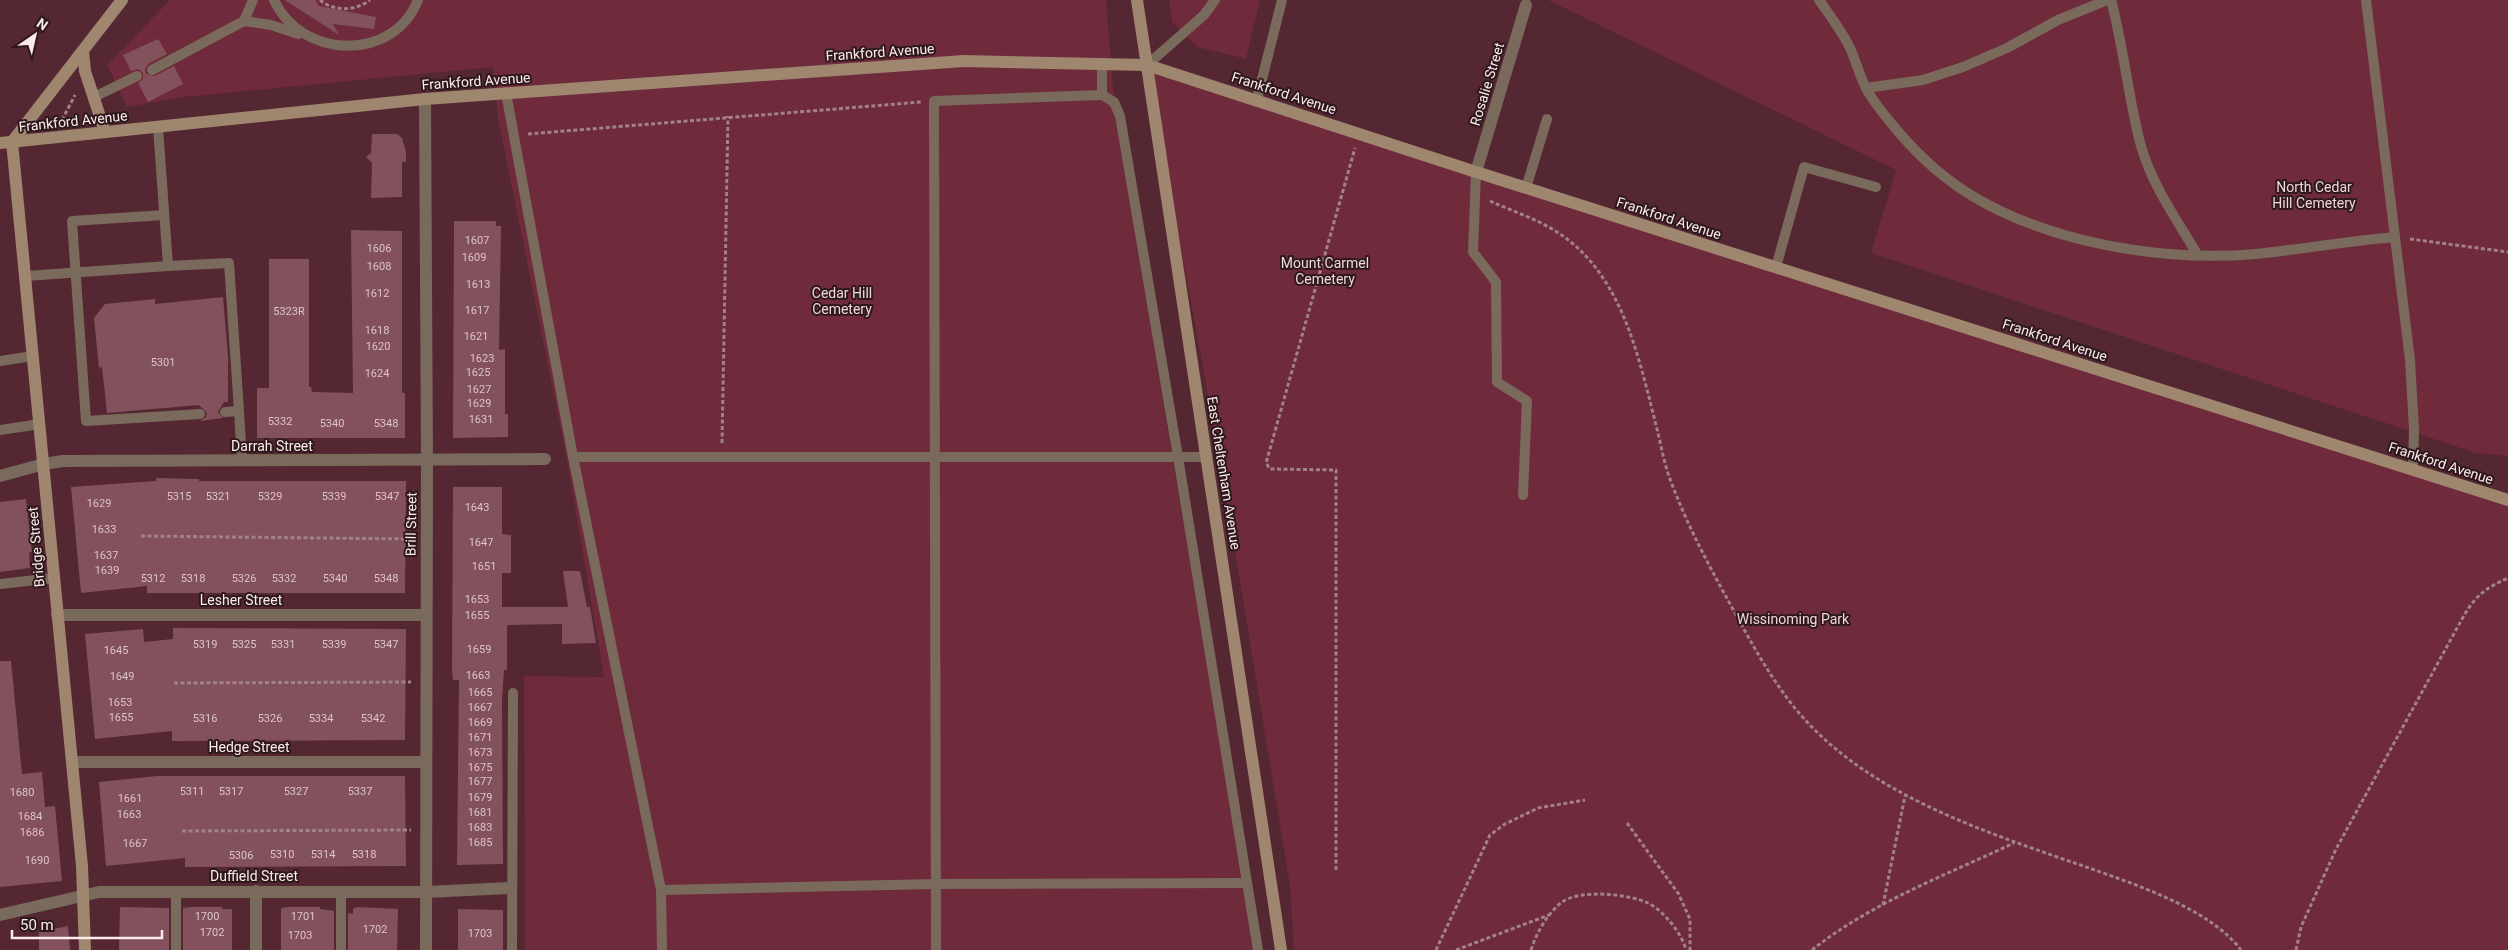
<svg xmlns="http://www.w3.org/2000/svg" width="2508" height="950" font-family="Roboto,sans-serif">
  <rect width="100%" height="100%" fill="#542732"/>
  <!-- green -->
  <g fill="#6f2a3c">
    <path d="M170,0H1106L1115,114L1255,950H525L524,676L604,677L566,454L498,118L493,67L183,97L127,107L107,65Z"/>
    <path d="M1169,0H1260L1246,59L1197,47L1172,22Z"/>
    <path d="M1548,0H2508V456L2476,453L1871,253L1896,170Z"/>
    <path d="M1147,65L2508,500V950H1294L1290,886L1219,454Z"/>
  </g>
  <!-- building -->
  <g fill="#83515c">
    <path d="M285,0H315L319,6L376,17L374,29L333,24L339,35Z"/>
    <path d="M158,39L167,54L148,64L145,69L146,74L155,76L174,66L183,84L148,102L138,83L143,79V73L138,69L131,71L123,55Z"/>
    <path d="M372,134H397L402,138L406,152V162H402V197L371,198L372,163L366,157L371,153Z"/>
    <path d="M454,221H496V226H501L499,350L505,349V414H508V437L453,438Z"/>
    <path d="M351,230L402,231V393H405V438H257V388H269V259H309V387H311L312,392L353,393Z"/>
    <path d="M223,297L228,357V402H224L218,412L223,418L200,421L206,417L207,413L199,405L107,413L102,367L99,368L94,318L105,304L155,299V304Z"/>
    <path d="M156,478L199,479V481H406L405,593H147V586L81,593L71,487L156,481Z"/>
    <path d="M453,487H502V534L511,535V573H502V607H568L563,571H580L587,607H590L596,643L562,644V624L507,625V670H504L502,700L503,864L457,865L459,680H453L452,670Z"/>
    <path d="M26,499L32,552H29L30,568L0,572V502Z"/>
    <path d="M173,628L406,629L405,740L172,741V731L95,739L85,634L143,629L144,642L173,639Z"/>
    <path d="M0,661H11L22,774L42,772L45,807L55,806L62,881L0,887Z"/>
    <path d="M157,776H405L406,866L185,867V858L106,866L99,782Z"/>
    <path d="M120,907L169,908V950H119Z"/>
    <path d="M191,907H222V909H232V950H183V908Z"/>
    <path d="M288,907H320V909L334,911V950H281V908Z"/>
    <path d="M357,907L398,909L397,950H348V913L353,914V909Z"/>
    <path d="M458,909L503,910V950H458Z"/>
    <path d="M68,926L70,950H39V932Z"/>
  </g>
  <g fill="none" stroke-linecap="round" stroke-linejoin="round">
    <!-- path -->
    <g stroke="#a28188" stroke-width="3" stroke-dasharray="4 2.5" stroke-linecap="butt">
      <path d="M320,0C334,12 356,11 370,0"/>
      <path d="M62,120L75,95"/>
      <path d="M528,134L921,102"/>
      <path d="M1490,201C1512,211 1537,219 1557,232C1623,274 1639,359 1657,429C1661,445 1664,463 1670,479C1687,525 1710,568 1734,611C1752,644 1770,677 1794,707C1865,795 1986,832 2089,868C2137,885 2210,909 2241,950"/>
      <path d="M2410,239L2508,252"/>
      <path d="M722,443L728,116"/>
      <path d="M141,536L411,539"/>
      <path d="M174,683L411,682"/>
      <path d="M1627,823L1678,893L1690,919V950"/>
      <path d="M182,831L411,830"/>
      <path d="M1336,870V470L1270,469L1266,463L1355,148"/>
      <path d="M1883,905L1905,796"/>
      <path d="M1436,950L1490,835L1505,824L1538,808L1585,800"/>
      <path d="M1456,950L1549,915"/>
      <path d="M1531,950C1537,932 1547,914 1562,902C1580,889 1629,894 1648,903C1663,910 1683,935 1686,950"/>
      <path d="M1812,950C1871,903 1946,875 2014,843"/>
      <path d="M2296,950L2301,927L2336,849L2462,619C2475,596 2484,589 2508,578"/>
    </g>
    <!-- lane -->
    <g stroke="#7a6a5b" stroke-width="10">
      <path d="M274,0C301,59 393,63 418,0"/>
      <path d="M1819,0C1829,14 1840,29 1848,44C1855,57 1858,72 1865,86C1871,99 1882,112 1891,123C1912,149 1938,174 1966,192C2046,243 2163,262 2256,254C2303,249 2348,241 2395,237"/>
      <path d="M2111,0C2124,48 2128,98 2141,146C2152,185 2177,220 2197,254"/>
      <path d="M2366,0L2410,360L2414,429L2413,469"/>
      <path d="M244,21L253,0"/>
      <path d="M1102,64V95L1114,102L1120,116L1178,457L1258,950"/>
      <path d="M1147,65L1204,15L1215,0"/>
      <path d="M152,70L244,21L271,25L298,34"/>
      <path d="M1866,88L1923,80L1963,67L2007,48L2058,20L2107,0"/>
      <path d="M506,93L573,457H1207"/>
      <path d="M94,97L137,76"/>
      <path d="M1257,99L1282,0"/>
      <path d="M1476,172L1473,252L1496,282L1497,382L1527,401L1523,495"/>
      <path d="M1526,188L1547,119"/>
      <path d="M164,215L72,221L86,421L200,414"/>
      <path d="M168,266L229,263L239,411L225,412"/>
      <path d="M1776,267L1804,167L1876,187"/>
      <path d="M26,276L168,266L158,127"/>
      <path d="M0,361L33,356"/>
      <path d="M239,411L242,461"/>
      <path d="M0,430L40,424"/>
      <path d="M573,457L661,890L662,950"/>
      <path d="M0,584L54,578"/>
      <path d="M661,890L935,884L1247,883"/>
      <path d="M176,950V891"/>
      <path d="M341,950V891"/>
      <path d="M512,950L513,693"/>
      <path d="M936,950L934,101L1102,95"/>
    </g>
    <!-- street -->
    <g stroke="#7a6a5b" stroke-width="12">
      <path d="M425,99L427,461L426,950"/>
      <path d="M1476,172L1526,5"/>
      <path d="M0,476L44,464L63,461L545,459"/>
      <path d="M57,615H425"/>
      <path d="M72,762H426"/>
      <path d="M0,915L99,892H426L511,888"/>
      <path d="M256,950V891"/>
    </g>
    <!-- secondary -->
    <g stroke="#9f866e" stroke-width="12">
      <path d="M1137,0L1281,950"/>
      <path d="M83,51L85,71L105,132"/>
      <path d="M12,142L82,866L85,950"/>
      <path d="M12,142L122,0"/>
      <path d="M0,143L425,99L964,61L1147,65L1476,172L2508,500"/>
    </g>
  </g>
  <g text-anchor="middle" dominant-baseline="central" stroke-width="4" stroke-linejoin="round" paint-order="stroke">
    <!-- number labels -->
    <g font-size="11" fill="#dec4c9">
      <text x="477" y="240">1607</text>
      <text x="379" y="248">1606</text>
      <text x="474" y="257">1609</text>
      <text x="379" y="266">1608</text>
      <text x="478" y="284">1613</text>
      <text x="377" y="293">1612</text>
      <text x="477" y="310">1617</text>
      <text x="289" y="311">5323R</text>
      <text x="377" y="330">1618</text>
      <text x="476" y="336">1621</text>
      <text x="378" y="346">1620</text>
      <text x="482" y="358">1623</text>
      <text x="163" y="362">5301</text>
      <text x="478" y="372">1625</text>
      <text x="377" y="373">1624</text>
      <text x="479" y="389">1627</text>
      <text x="479" y="403">1629</text>
      <text x="481" y="419">1631</text>
      <text x="280" y="421">5332</text>
      <text x="332" y="423">5340</text>
      <text x="386" y="423">5348</text>
      <text x="179" y="496">5315</text>
      <text x="218" y="496">5321</text>
      <text x="270" y="496">5329</text>
      <text x="334" y="496">5339</text>
      <text x="387" y="496">5347</text>
      <text x="99" y="503">1629</text>
      <text x="477" y="507">1643</text>
      <text x="104" y="529">1633</text>
      <text x="481" y="542">1647</text>
      <text x="106" y="555">1637</text>
      <text x="484" y="566">1651</text>
      <text x="107" y="570">1639</text>
      <text x="153" y="578">5312</text>
      <text x="193" y="578">5318</text>
      <text x="244" y="578">5326</text>
      <text x="284" y="578">5332</text>
      <text x="335" y="578">5340</text>
      <text x="386" y="578">5348</text>
      <text x="477" y="599">1653</text>
      <text x="477" y="615">1655</text>
      <text x="205" y="644">5319</text>
      <text x="244" y="644">5325</text>
      <text x="283" y="644">5331</text>
      <text x="334" y="644">5339</text>
      <text x="386" y="644">5347</text>
      <text x="479" y="649">1659</text>
      <text x="116" y="650">1645</text>
      <text x="478" y="675">1663</text>
      <text x="122" y="676">1649</text>
      <text x="480" y="692">1665</text>
      <text x="120" y="702">1653</text>
      <text x="480" y="707">1667</text>
      <text x="121" y="717">1655</text>
      <text x="205" y="718">5316</text>
      <text x="270" y="718">5326</text>
      <text x="321" y="718">5334</text>
      <text x="373" y="718">5342</text>
      <text x="480" y="722">1669</text>
      <text x="480" y="737">1671</text>
      <text x="480" y="752">1673</text>
      <text x="480" y="767">1675</text>
      <text x="480" y="781">1677</text>
      <text x="192" y="791">5311</text>
      <text x="231" y="791">5317</text>
      <text x="296" y="791">5327</text>
      <text x="360" y="791">5337</text>
      <text x="22" y="792">1680</text>
      <text x="480" y="797">1679</text>
      <text x="130" y="798">1661</text>
      <text x="480" y="812">1681</text>
      <text x="129" y="814">1663</text>
      <text x="30" y="816">1684</text>
      <text x="480" y="827">1683</text>
      <text x="32" y="832">1686</text>
      <text x="480" y="842">1685</text>
      <text x="135" y="843">1667</text>
      <text x="282" y="854">5310</text>
      <text x="323" y="854">5314</text>
      <text x="364" y="854">5318</text>
      <text x="241" y="855">5306</text>
      <text x="37" y="860">1690</text>
      <text x="207" y="916">1700</text>
      <text x="303" y="916">1701</text>
      <text x="375" y="929">1702</text>
      <text x="212" y="932">1702</text>
      <text x="480" y="933">1703</text>
      <text x="300" y="935">1703</text>
    </g>
    <!-- street labels -->
    <g font-size="14" fill="#fdeaed" stroke="#2d181c">
      <text transform="translate(880 52) rotate(-4)">Frankford Avenue</text>
      <text transform="translate(476 81) rotate(-4)">Frankford Avenue</text>
      <text transform="translate(1487 84) rotate(-73)">Rosalie Street</text>
      <text transform="translate(1284 93) rotate(18)">Frankford Avenue</text>
      <text transform="translate(73 121) rotate(-6)">Frankford Avenue</text>
      <text transform="translate(1669 218) rotate(18)">Frankford Avenue</text>
      <text transform="translate(2055 340) rotate(18)">Frankford Avenue</text>
      <text x="272" y="446">Darrah Street</text>
      <text transform="translate(2441 463) rotate(18)">Frankford Avenue</text>
      <text transform="translate(1224 473) rotate(81)">East Cheltenham Avenue</text>
      <text transform="translate(411 524) rotate(-89)">Brill Street</text>
      <text transform="translate(36 547) rotate(-95)">Bridge Street</text>
      <text x="241" y="600">Lesher Street</text>
      <text x="249" y="747">Hedge Street</text>
      <text x="254" y="876">Duffield Street</text>
    </g>
    <!-- park labels -->
    <g font-size="14" fill="#f0d7db" stroke="#2d181c">
      <text x="2314" y="187">North Cedar<tspan x="2314" dy="16">Hill Cemetery</tspan></text>
      <text x="1325" y="263">Mount Carmel<tspan x="1325" dy="16">Cemetery</tspan></text>
      <text x="842" y="293">Cedar Hill<tspan x="842" dy="16">Cemetery</tspan></text>
      <text x="1793" y="619">Wissinoming Park</text>
    </g>
  </g>
  <!-- north arrow -->
  <g transform="translate(35 35) rotate(34)" stroke="#2d181c" stroke-width="4" paint-order="stroke">
  <path d="M0-4L9 19L0 12L-9 19Z" fill="#fdeaed"/>
  <text y="-8" font-size="14" font-weight="bold" text-anchor="middle" fill="#fdeaed">N</text>
  </g>
  <!-- scale -->
  <path d="M12 930v8h150v-8" fill="none" stroke="#fdeaed" stroke-width="2.5"/>
  <text x="20" y="930" font-size="15" fill="#fdeaed" stroke="#2d181c" stroke-width="4" paint-order="stroke">50 m</text>
</svg>
